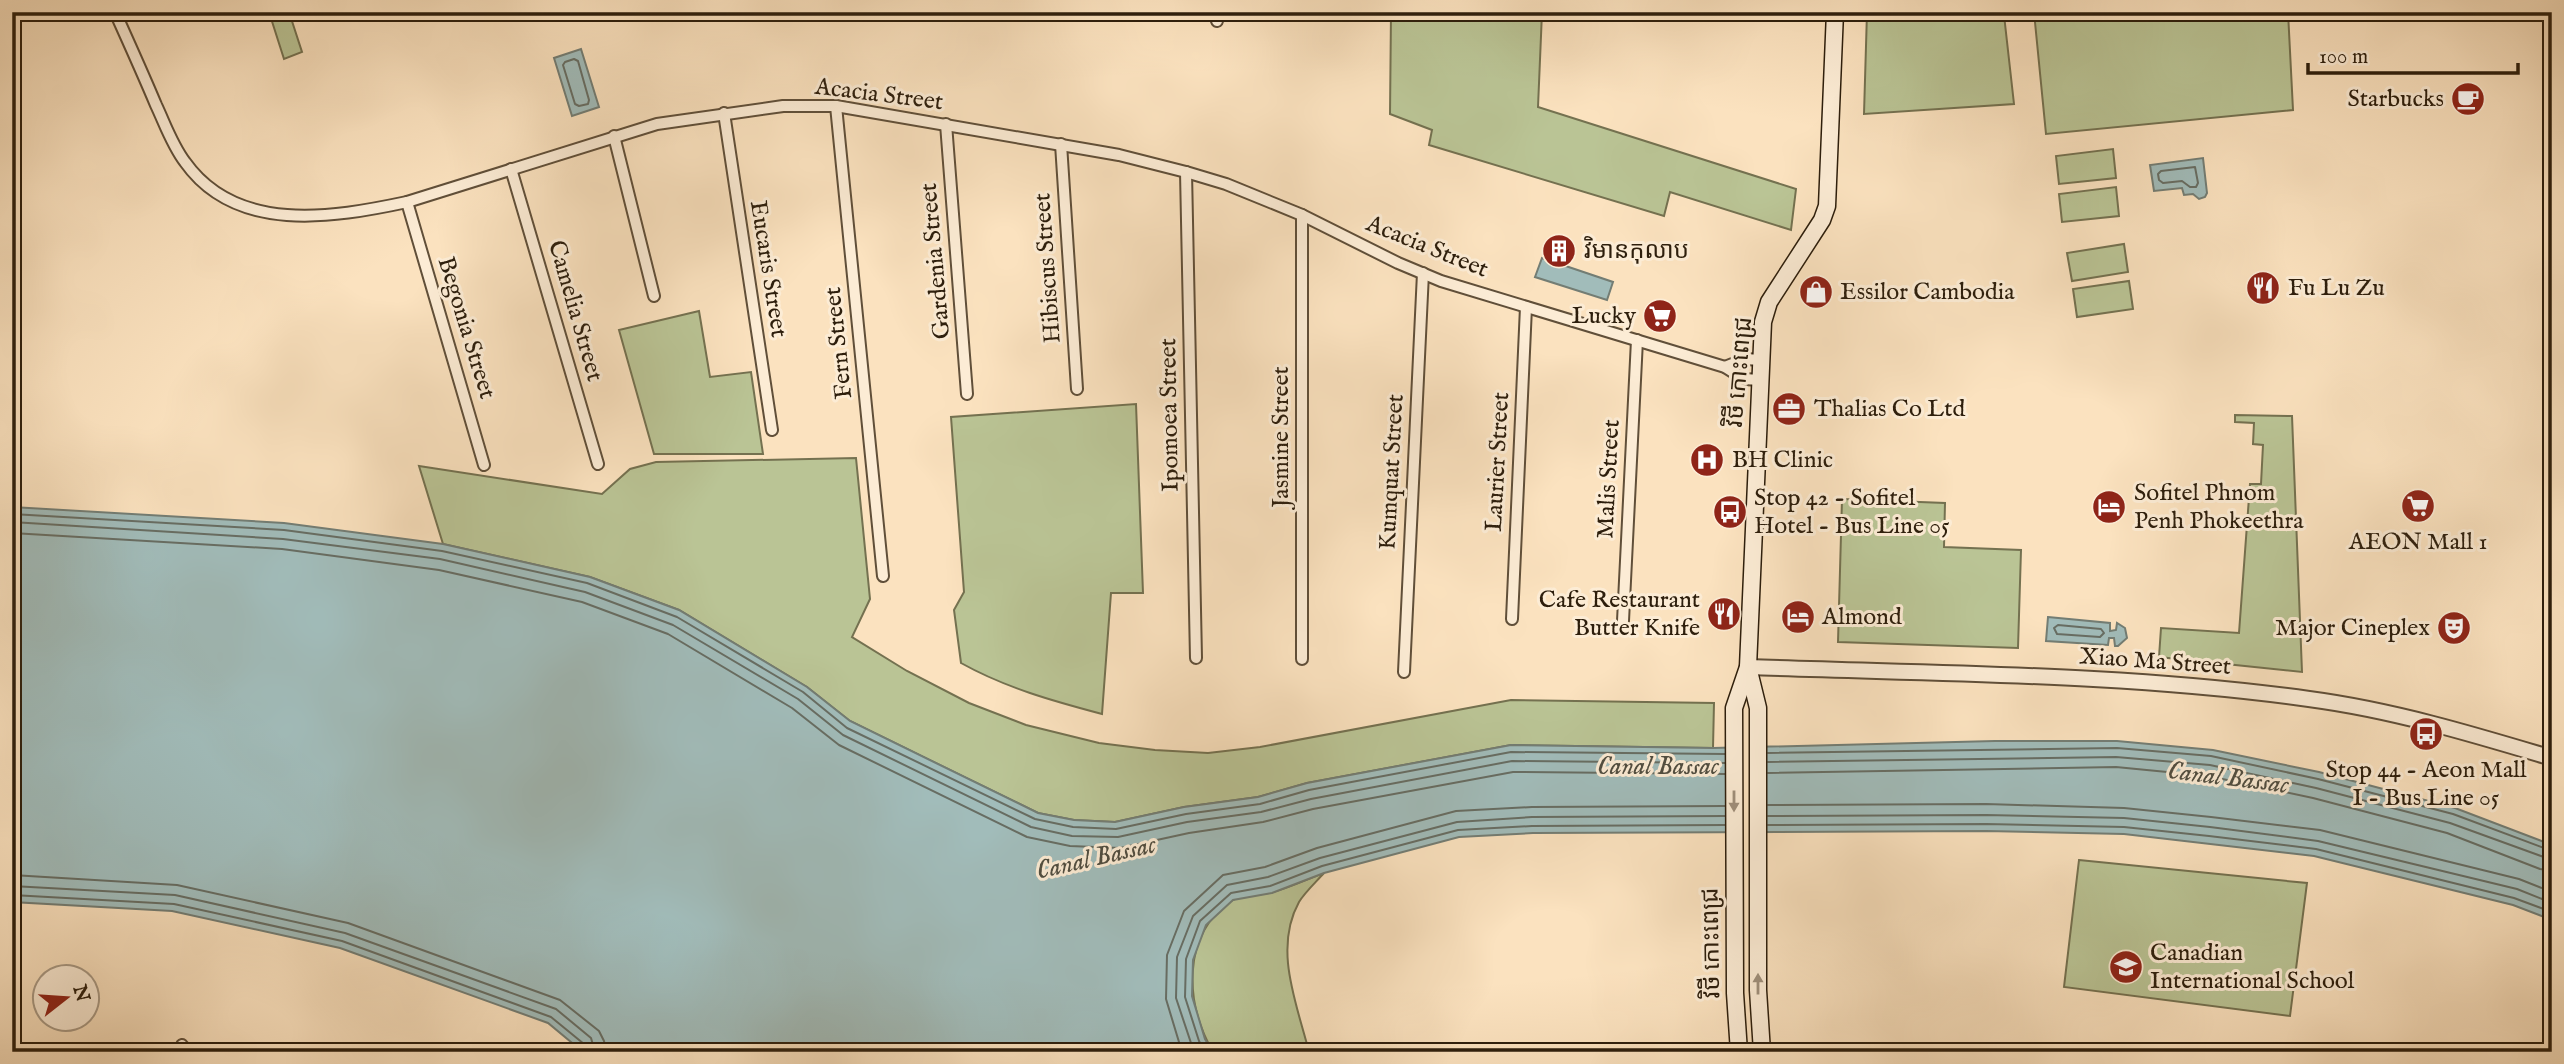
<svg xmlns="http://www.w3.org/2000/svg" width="2564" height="1064" font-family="'IM FELL English','Noto Sans Khmer',serif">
  <rect width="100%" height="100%" fill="#fbe2bf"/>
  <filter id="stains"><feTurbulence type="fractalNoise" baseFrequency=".00286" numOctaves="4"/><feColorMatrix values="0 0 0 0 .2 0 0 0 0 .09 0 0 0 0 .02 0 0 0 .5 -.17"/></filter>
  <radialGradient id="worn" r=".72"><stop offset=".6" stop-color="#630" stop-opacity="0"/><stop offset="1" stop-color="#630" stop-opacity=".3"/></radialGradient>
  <!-- green -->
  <g fill="#bac495" stroke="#747150" stroke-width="2">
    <path d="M269,12H289L302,52L284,59Z"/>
    <path d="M1391,12H1542L1538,107L1796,189L1791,230L1670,192L1664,216L1429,145L1432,130L1390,114Z"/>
    <path d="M1867,12L2004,15L2014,104L1864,114Z"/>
    <path d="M2034,12H2288L2293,110L2046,134Z"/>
    <path d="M2113,149L2116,178L2059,184L2056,156Z"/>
    <path d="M2116,187L2119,216L2062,222L2059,194Z"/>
    <path d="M2124,244L2128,272L2072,281L2067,253Z"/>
    <path d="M2129,281L2133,309L2077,317L2073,289Z"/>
    <path d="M699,311L710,377L751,372L763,454H654L619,330Z"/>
    <path d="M1136,404L1143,593H1111L1102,714C1053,701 1006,688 961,663L954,610L964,592L951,417Z"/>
    <path d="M2235,415L2292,416L2302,672L2159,657L2161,628L2239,633L2250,484H2261L2263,445L2253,444L2254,423L2235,422Z"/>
    <path d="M856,458L870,599L852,637L907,671L969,703L1026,725L1099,743L1155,750L1208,753L1260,747L1511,700L1714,703L1713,748L1511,745L1307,783L1258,797L1184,807L1115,822L1074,820L1038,813L850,721L807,687L679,610L590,577L443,544L419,466L602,494L630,469L656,462Z"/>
    <path d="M1842,499L1945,503L1944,547L2021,550L2018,648L1838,642Z"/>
    <path d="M2079,860L2307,883L2290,1016L2064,987Z"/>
    <path d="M1324,873C1316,882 1305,892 1299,902C1273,949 1297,1004 1309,1052H1213C1185,1003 1181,936 1231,901C1242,894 1261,896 1273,892C1291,887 1307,879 1324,873Z"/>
  </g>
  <!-- water -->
  <g fill="#a1bcba" stroke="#737d74" stroke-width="2">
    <path d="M581,49L599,107L572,116L554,58Z"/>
    <path d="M2203,158L2207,193L2205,197L2199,199L2193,194L2184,195L2182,188L2154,191L2150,165Z"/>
    <path d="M1542,258L1613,282L1607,300L1535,277Z"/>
    <path d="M12,507L284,523L443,544L590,577L679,610L807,687L850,721L1038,813L1074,820L1115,822L1184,807L1258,797L1307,783L1511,745L1713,748L1995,741H2117L2213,750L2319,772L2455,808L2552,845V920L2513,905L2314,856L2124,834L1986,831L1533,833L1459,837L1324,873L1272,893L1233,900L1206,925L1193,960L1192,996L1205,1039L1213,1052H583L548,1023L340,948L172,911L12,902Z"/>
    <path d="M2048,617L2110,623V631L2116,630L2117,623L2125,628L2127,638L2118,646H2115L2114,638H2109L2108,645L2046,641Z"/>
  </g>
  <!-- pier -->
  <path fill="#fbe2bf" d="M1765,743V835H1727V744Z"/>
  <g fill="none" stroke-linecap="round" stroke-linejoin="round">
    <!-- shore -->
    <g stroke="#676d63" stroke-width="2">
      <path d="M574,59L578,61L589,100L588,104L579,106L575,104L563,65L565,62Z"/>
      <path d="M2195,167L2198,183L2196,187H2190L2182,181L2163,183L2159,180L2158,174L2161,171Z"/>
      <path d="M12,514L284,530L442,551L587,583L677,617L803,692L847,728L1035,819L1073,827L1116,829L1186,814L1260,804L1309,790L1511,752L1725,754"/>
      <path d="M12,522L283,539L440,559L585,592L673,625L798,699L843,735L1031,827L1072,836L1118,837L1187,822L1261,812L1311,799L1512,761L1725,763"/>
      <path d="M12,533L282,549L439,570L582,602L668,634L792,708L839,745L1027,837L1070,846L1120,848L1189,833L1263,822L1313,809L1513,772L1725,774"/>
      <path d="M2058,625L2101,629L2104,633L2100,637L2057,634L2054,628Z"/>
      <path d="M1768,753L2117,748L2211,756L2318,779L2453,814L2552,851"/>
      <path d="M1768,762L2116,757L2210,765L2316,788L2450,823L2552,860"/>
      <path d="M1768,773L2116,767L2208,776L2313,798L2447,833L2540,869L2552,871"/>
      <path d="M1768,805L1986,804L2124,808L2211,817L2320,830L2519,879L2552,892"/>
      <path d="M1768,816L1986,815L2124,818L2210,827L2318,841L2517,889L2552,903"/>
      <path d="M1768,825L1986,824L2124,827L2209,836L2316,849L2514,898L2552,912"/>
      <path d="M12,875L177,885L348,923L560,1000L599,1031L604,1041L606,1052"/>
      <path d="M12,886L175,895L345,933L556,1009L591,1038L595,1052"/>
      <path d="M12,895L174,904L342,941L551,1017L584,1044L586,1052"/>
      <path d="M1182,1052L1166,999L1167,955L1184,911L1223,875L1265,867L1317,848L1456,811L1532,807L1725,806"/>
      <path d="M1194,1052L1176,998L1177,957L1193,916L1227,885L1268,877L1320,858L1457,822L1532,817L1725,816"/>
      <path d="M1205,1052L1199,1041L1185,997L1186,959L1200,921L1231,893L1270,886L1322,866L1458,830L1532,826L1725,825"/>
    </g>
    <!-- minor casing -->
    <g stroke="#604f39" stroke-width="14">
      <g id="minor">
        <path d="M115,12C129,43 143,74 156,105C165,124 172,145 185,162C236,234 332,218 407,202L657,124L783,106H836L1119,155L1186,172L1226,184L1302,215L1398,263L1441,281L1725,367L1744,379L1760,380"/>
        <path d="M1215,12L1217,21"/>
        <path d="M836,106L883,576"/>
        <path d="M724,113L772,430"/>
        <path d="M946,124L967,394"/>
        <path d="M614,136L654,296"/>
        <path d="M1061,144L1077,389"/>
        <path d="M511,169L598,464"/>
        <path d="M1186,172L1196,658"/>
        <path d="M407,202L484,465"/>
        <path d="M1725,367L1745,359L1761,360"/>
        <path d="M1512,619L1526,307"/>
        <path d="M1623,621L1637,340"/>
        <path d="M1302,659V215"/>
        <path d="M1404,672L1423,273"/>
        <path d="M182,1045L183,1052"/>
      </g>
    </g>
    <!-- tertiary casing -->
    <g stroke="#604f39" stroke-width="18">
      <path id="tertiary" d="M1748,667C1935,674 2124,673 2309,699C2392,710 2472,734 2552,758"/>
    </g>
    <!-- secondary casing -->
    <g stroke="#2d1e0c" stroke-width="19">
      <g id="secondary">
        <path d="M1748,667L1758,708V990L1762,1052"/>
        <path d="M1739,1052L1735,993L1734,708L1748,667L1763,322L1769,302L1822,220L1827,206L1835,12"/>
      </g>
    </g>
    <!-- minor -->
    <use href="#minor" stroke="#fcecd5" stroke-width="10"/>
    <!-- tertiary -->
    <use href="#tertiary" stroke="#fcecd5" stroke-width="14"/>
    <!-- secondary -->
    <use href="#secondary" stroke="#fcecd5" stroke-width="16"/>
  </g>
  <!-- one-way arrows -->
  <defs><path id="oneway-solid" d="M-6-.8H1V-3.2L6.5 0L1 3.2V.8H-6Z" transform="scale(1.75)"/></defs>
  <g fill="#9f8f7b">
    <use href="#oneway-solid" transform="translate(1734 801) rotate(90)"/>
    <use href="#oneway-solid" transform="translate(1758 984) rotate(-90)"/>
  </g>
  <!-- icons -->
  <defs>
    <g id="cafe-disc" transform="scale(1.75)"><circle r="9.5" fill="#8f2418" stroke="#fcecd5"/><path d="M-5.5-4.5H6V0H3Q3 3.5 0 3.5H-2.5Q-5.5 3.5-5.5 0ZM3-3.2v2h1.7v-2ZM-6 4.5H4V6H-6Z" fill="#fff"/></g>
    <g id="building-disc" transform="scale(1.75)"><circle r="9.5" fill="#8f2418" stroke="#fcecd5"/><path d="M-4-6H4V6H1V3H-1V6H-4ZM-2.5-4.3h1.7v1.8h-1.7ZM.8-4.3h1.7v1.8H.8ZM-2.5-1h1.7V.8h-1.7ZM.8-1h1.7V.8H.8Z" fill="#fff"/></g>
    <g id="restaurant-disc" transform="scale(1.75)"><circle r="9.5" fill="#8f2418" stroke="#fcecd5"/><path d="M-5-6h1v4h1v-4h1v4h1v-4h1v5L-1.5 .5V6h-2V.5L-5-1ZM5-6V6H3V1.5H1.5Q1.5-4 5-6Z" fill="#fff"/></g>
    <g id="shop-disc" transform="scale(1.75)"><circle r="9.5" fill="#8f2418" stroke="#fcecd5"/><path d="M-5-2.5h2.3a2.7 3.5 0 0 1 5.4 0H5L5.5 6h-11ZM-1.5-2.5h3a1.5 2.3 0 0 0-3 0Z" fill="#fff"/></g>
    <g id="supermarket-disc" transform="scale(1.75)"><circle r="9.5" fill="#8f2418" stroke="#fcecd5"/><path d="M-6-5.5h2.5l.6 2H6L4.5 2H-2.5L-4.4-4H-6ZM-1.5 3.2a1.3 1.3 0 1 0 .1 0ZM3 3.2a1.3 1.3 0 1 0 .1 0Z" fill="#fff"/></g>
    <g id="office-disc" transform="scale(1.75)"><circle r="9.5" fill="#8f2418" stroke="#fcecd5"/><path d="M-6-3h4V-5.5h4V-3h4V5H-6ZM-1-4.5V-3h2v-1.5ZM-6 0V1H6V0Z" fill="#fff"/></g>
    <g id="hospital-disc" transform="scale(1.75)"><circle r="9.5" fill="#8f2418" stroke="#fcecd5"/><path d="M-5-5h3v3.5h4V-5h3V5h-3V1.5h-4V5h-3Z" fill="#fff"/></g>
    <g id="hotel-disc" transform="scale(1.75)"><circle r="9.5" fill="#8f2418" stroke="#fcecd5"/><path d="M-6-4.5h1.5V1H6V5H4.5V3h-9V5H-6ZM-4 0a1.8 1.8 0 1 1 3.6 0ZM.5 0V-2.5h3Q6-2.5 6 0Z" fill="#fff"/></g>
    <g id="bus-disc" transform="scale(1.75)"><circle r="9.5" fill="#8f2418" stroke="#fcecd5"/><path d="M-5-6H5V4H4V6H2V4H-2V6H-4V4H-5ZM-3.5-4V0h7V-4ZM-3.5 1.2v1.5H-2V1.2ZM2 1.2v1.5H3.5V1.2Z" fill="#fff"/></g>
    <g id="theatre-disc" transform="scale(1.75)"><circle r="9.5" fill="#8f2418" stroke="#fcecd5"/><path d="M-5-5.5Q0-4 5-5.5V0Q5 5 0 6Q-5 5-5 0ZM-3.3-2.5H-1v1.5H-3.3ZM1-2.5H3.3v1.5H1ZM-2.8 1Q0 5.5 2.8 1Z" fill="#fff"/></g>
    <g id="school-disc" transform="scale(1.75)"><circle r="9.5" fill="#8f2418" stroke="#fcecd5"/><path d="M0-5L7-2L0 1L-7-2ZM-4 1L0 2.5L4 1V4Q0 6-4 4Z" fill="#fff"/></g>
  </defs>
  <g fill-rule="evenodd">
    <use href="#cafe-disc" x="2468" y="99"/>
    <use href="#building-disc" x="1559" y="251"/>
    <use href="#restaurant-disc" x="2263" y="288"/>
    <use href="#shop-disc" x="1816" y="292"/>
    <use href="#supermarket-disc" x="1660" y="316"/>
    <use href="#office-disc" x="1789" y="409"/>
    <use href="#hospital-disc" x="1707" y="460"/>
    <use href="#supermarket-disc" x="2418" y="506"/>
    <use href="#hotel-disc" x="2109" y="507"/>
    <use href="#bus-disc" x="1730" y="512"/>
    <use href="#restaurant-disc" x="1724" y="614"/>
    <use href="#hotel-disc" x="1798" y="617"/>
    <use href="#theatre-disc" x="2454" y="628"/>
    <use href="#bus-disc" x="2426" y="734"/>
    <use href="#school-disc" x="2126" y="967"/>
  </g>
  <g text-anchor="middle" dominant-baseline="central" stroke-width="6" stroke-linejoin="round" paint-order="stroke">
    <!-- street labels -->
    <g font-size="24" fill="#2d1e0c" stroke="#fcecd5">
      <text transform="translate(879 95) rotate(7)">Acacia Street</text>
      <text transform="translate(1427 247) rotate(22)">Acacia Street</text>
      <text transform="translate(936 261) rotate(-95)">Gardenia Street</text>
      <text transform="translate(1048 268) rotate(-94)">Hibiscus Street</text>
      <text transform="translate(768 269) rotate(81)">Eucaris Street</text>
      <text transform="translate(575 311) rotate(74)">Camelia Street</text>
      <text transform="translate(466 328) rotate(73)">Begonia Street</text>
      <text transform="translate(839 343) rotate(-96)">Fern Street</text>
      <text transform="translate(1740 372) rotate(-85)">វិថី កោះពេជ្រ</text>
      <text transform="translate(1170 415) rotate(-91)">Ipomoea Street</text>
      <text transform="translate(1281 437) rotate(-90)">Jasmine Street</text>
      <text transform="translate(1498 462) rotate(-87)">Laurier Street</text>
      <text transform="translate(1392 472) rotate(-87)">Kumquat Street</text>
      <text transform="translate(1609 479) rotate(-87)">Malis Street</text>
      <text transform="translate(2155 662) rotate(4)">Xiao Ma Street</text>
      <text transform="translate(1712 943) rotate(-91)">វិថី កោះពេជ្រ</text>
    </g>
    <!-- poi labels -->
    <g font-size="24" fill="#2d1e0c" stroke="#fcecd5" text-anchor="start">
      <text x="2444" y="99" text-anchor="end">Starbucks</text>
      <text x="1584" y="251">វិមានកុលាប</text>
      <text x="2288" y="288">Fu Lu Zu</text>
      <text x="1840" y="292">Essilor Cambodia</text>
      <text x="1636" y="316" text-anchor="end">Lucky</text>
      <text x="1814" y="409">Thalias Co Ltd</text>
      <text x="1732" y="460">BH Clinic</text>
      <text x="2134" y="493">Sofitel Phnom<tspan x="2134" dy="28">Penh Phokeethra</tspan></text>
      <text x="1754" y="498">Stop 42 - Sofitel<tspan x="1754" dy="28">Hotel - Bus Line 05</tspan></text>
      <text x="2418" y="542" text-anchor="middle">AEON Mall 1</text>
      <text x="1700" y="600" text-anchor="end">Cafe Restaurant<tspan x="1700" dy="28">Butter Knife</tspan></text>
      <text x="1822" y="617">Almond</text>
      <text x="2430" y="628" text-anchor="end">Major Cineplex</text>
      <text x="2426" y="770" text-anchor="middle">Stop 44 - Aeon Mall<tspan x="2426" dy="28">I - Bus Line 05</tspan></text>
      <text x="2150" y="953">Canadian<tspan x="2150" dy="28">International School</tspan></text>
    </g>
    <!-- water labels -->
    <g font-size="26" font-style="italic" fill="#504d40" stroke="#fcecd5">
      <text x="1658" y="766">Canal Bassac</text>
      <text transform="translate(2228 778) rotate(7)">Canal Bassac</text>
      <text transform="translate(1096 858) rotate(-13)">Canal Bassac</text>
    </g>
  </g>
  <!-- margin -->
  <rect width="2564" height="1064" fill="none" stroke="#fbe2bf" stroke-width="42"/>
  <rect x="14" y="14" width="2536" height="1036" fill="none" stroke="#2d1e0c" stroke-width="3.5"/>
  <rect x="21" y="21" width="2522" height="1022" fill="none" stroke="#2d1e0c" stroke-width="2"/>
  <!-- north arrow -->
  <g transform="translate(66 998) rotate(73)"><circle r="33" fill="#fcecd5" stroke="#a99a85" stroke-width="2"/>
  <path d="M0-5L12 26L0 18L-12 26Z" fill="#8f2418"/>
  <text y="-10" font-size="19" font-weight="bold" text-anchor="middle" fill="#2d1e0c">N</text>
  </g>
  <!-- scale -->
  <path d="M2308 63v10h210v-10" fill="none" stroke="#2d1e0c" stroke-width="3.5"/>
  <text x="2319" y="63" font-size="21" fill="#2d1e0c" stroke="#fcecd5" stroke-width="5" paint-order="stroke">100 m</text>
  <rect width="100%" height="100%" filter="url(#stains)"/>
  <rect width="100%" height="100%" fill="url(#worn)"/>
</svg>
